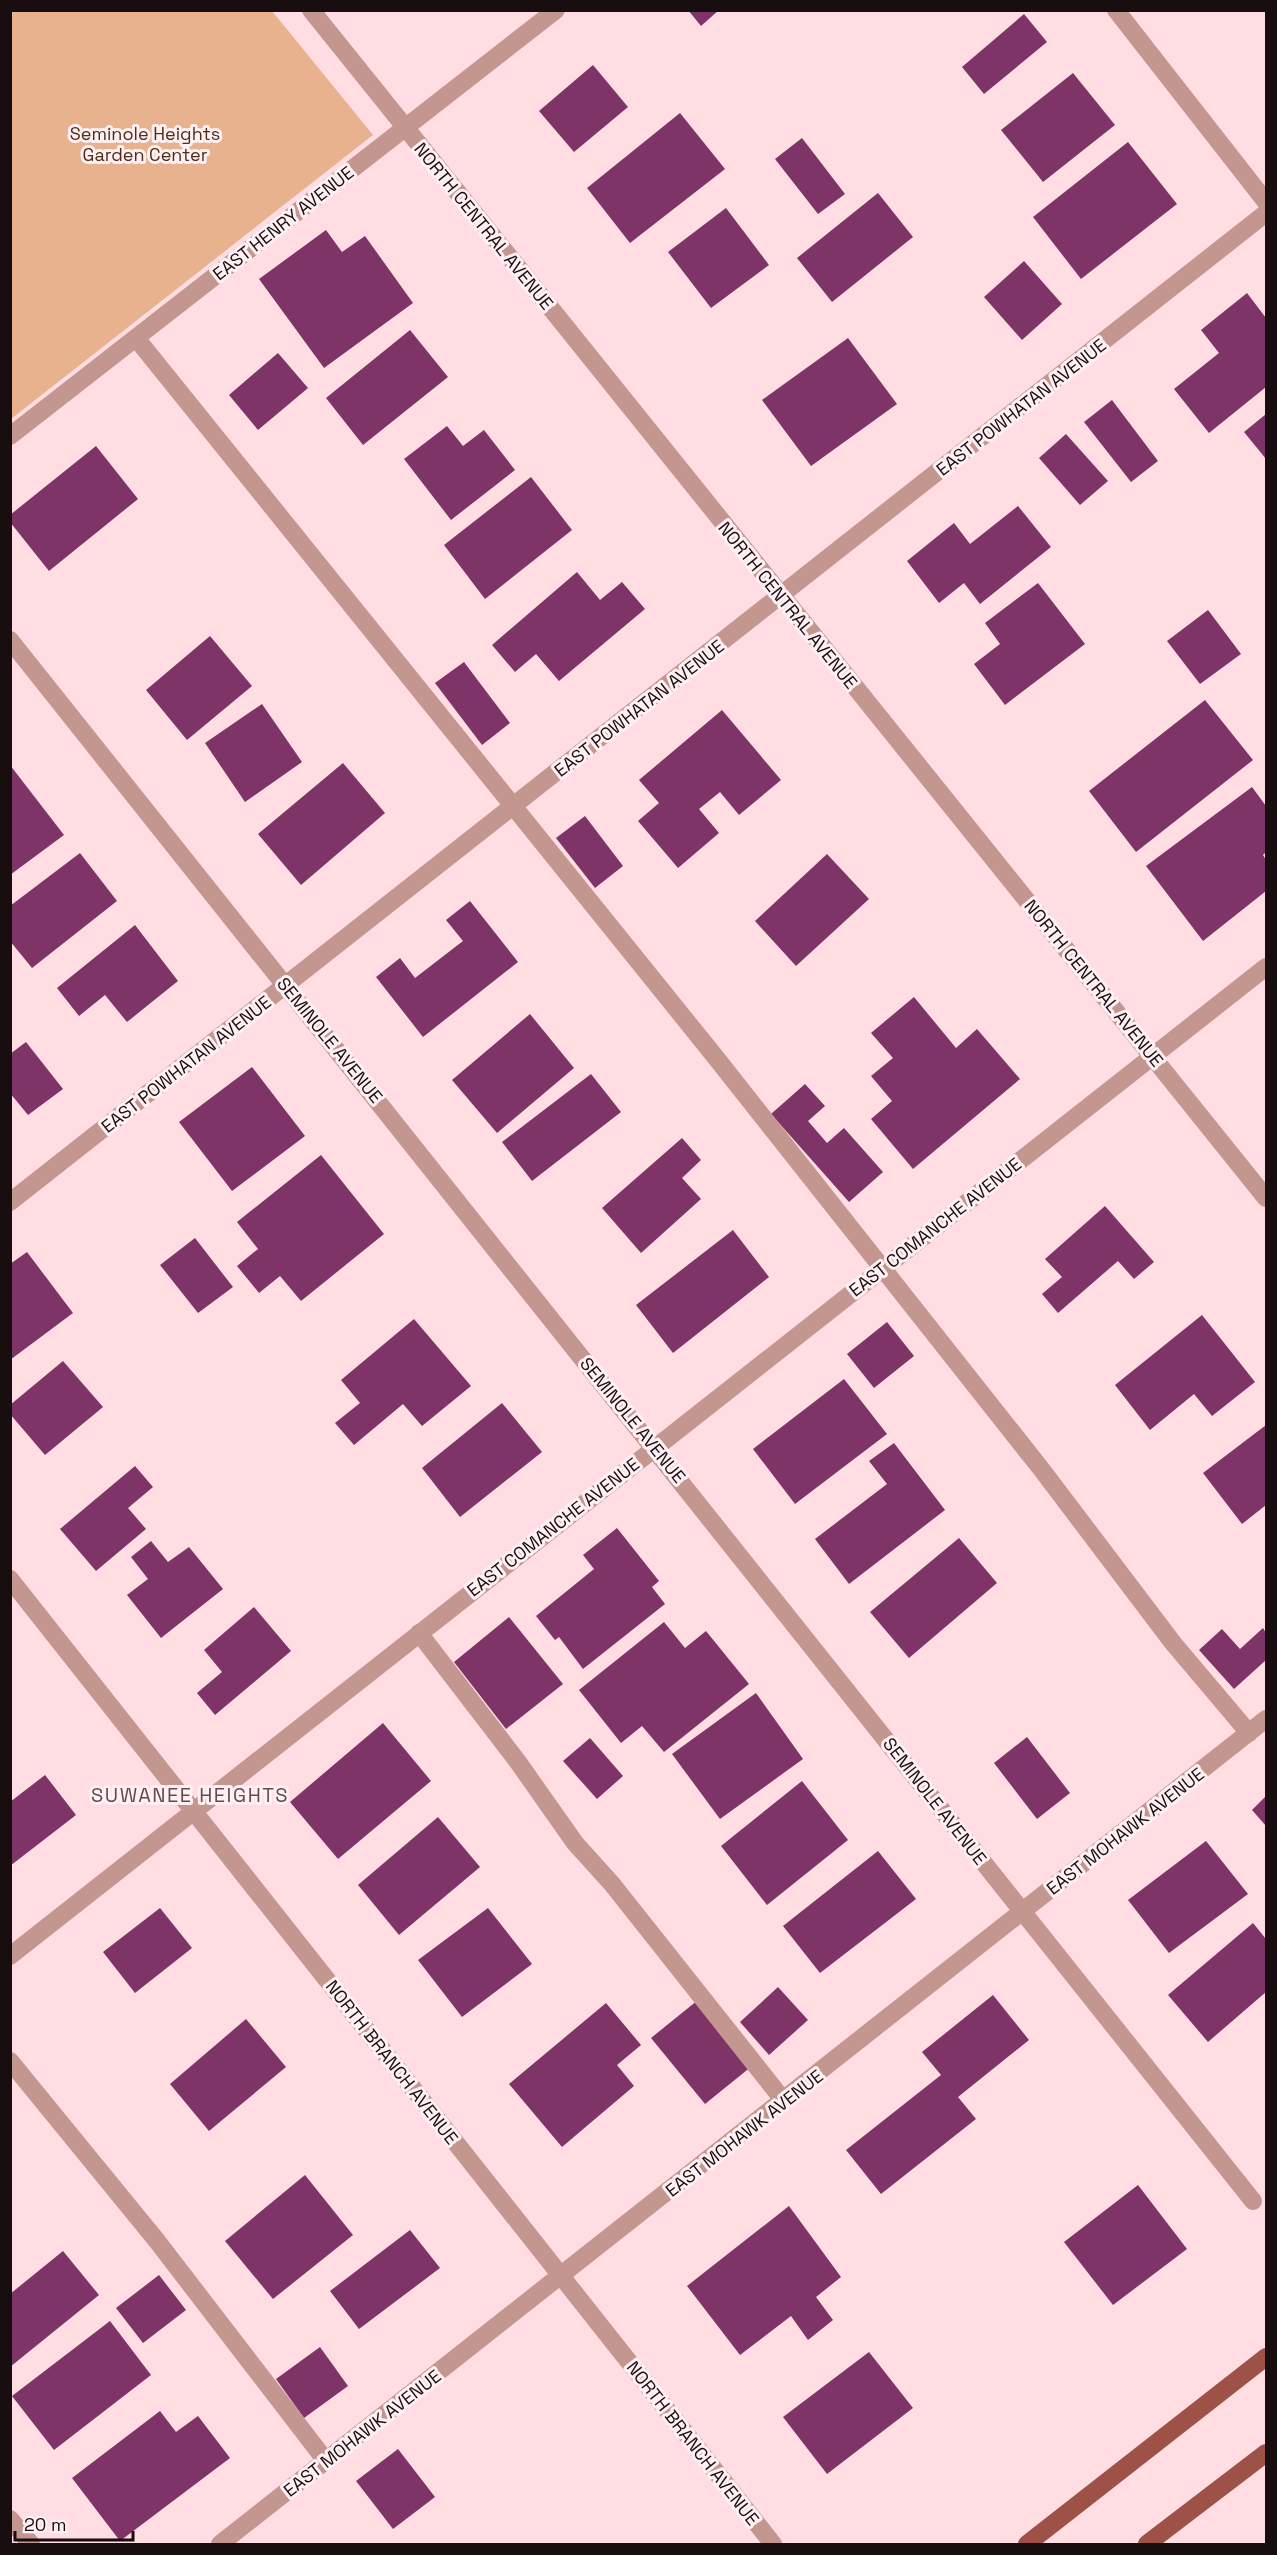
<svg xmlns="http://www.w3.org/2000/svg" width="1277" height="2555" font-family="'Space Grotesk',sans-serif">
  <rect width="100%" height="100%" fill="#ffdde3"/>
  <!-- green -->
  <path fill="#e8b28f" d="M11,10L272,11L373,135L11,419Z"/>
  <!-- building -->
  <g fill="#7e3467">
    <path d="M688,10H719L701,26Z"/>
    <path d="M1024,14L1047,42L984,94L962,67Z"/>
    <path d="M593,65L628,107L574,152L539,111Z"/>
    <path d="M1073,73L1115,125L1043,182L1001,130Z"/>
    <path d="M680,113L725,169L630,243L587,188Z"/>
    <path d="M802,138L845,194L818,214L775,159Z"/>
    <path d="M1128,142L1177,204L1081,279L1033,217Z"/>
    <path d="M878,193L913,237L832,302L797,258Z"/>
    <path d="M726,208L769,265L711,308L668,252Z"/>
    <path d="M326,230L342,252L365,236L413,303L324,368L259,279Z"/>
    <path d="M1024,261L1062,304L1022,340L984,297Z"/>
    <path d="M1247,293L1266,318V387L1209,433L1174,389L1219,353L1201,330Z"/>
    <path d="M410,330L448,377L363,445L326,398Z"/>
    <path d="M848,338L897,404L811,466L762,400Z"/>
    <path d="M278,353L308,388L258,430L229,395Z"/>
    <path d="M1112,400L1158,461L1131,482L1084,422Z"/>
    <path d="M1266,414V459L1244,432Z"/>
    <path d="M447,426L463,446L484,430L515,470L451,520L404,459Z"/>
    <path d="M1066,434L1108,481L1080,505L1039,458Z"/>
    <path d="M96,446L138,499L49,571L10,522V515Z"/>
    <path d="M531,477L572,530L485,599L444,545Z"/>
    <path d="M1018,506L1051,547L980,604L964,583L939,603L907,561L954,523L970,544Z"/>
    <path d="M577,572L600,600L622,582L645,609L559,681L536,654L515,672L492,645Z"/>
    <path d="M1038,583L1085,644L1005,705L974,664L1000,644L985,623Z"/>
    <path d="M1208,610L1241,654L1200,684L1167,641Z"/>
    <path d="M210,636L252,686L187,740L146,690Z"/>
    <path d="M464,662L510,723L482,745L435,683Z"/>
    <path d="M1205,700L1253,760L1136,852L1089,791Z"/>
    <path d="M262,704L302,762L245,802L205,743Z"/>
    <path d="M722,710L781,780L739,815L720,792L699,809L719,833L678,868L638,821L659,803L639,780Z"/>
    <path d="M343,763L385,813L301,885L258,834Z"/>
    <path d="M10,765L64,835L10,875Z"/>
    <path d="M1252,787L1266,806V852L1263,855L1266,860V891L1203,941L1146,866Z"/>
    <path d="M585,816L623,866L595,888L556,838Z"/>
    <path d="M80,853L117,901L32,968L10,941V906Z"/>
    <path d="M827,854L869,899L796,966L755,921Z"/>
    <path d="M470,901L518,962L423,1037L376,977L400,958L415,978L463,941L446,920Z"/>
    <path d="M135,925L178,981L127,1022L105,995L79,1016L57,988Z"/>
    <path d="M914,997L956,1048L977,1029L1020,1079L913,1169L871,1119L892,1101L871,1076L893,1058L871,1033Z"/>
    <path d="M530,1014L574,1068L497,1133L452,1080Z"/>
    <path d="M26,1042L63,1089L28,1115L10,1093V1054Z"/>
    <path d="M252,1067L305,1136L232,1191L179,1122Z"/>
    <path d="M591,1074L621,1112L532,1181L502,1142Z"/>
    <path d="M805,1084L825,1106L808,1121L827,1143L844,1128L883,1172L849,1202L771,1114Z"/>
    <path d="M682,1138L701,1160L682,1178L701,1199L641,1253L602,1208Z"/>
    <path d="M321,1155L384,1234L301,1301L280,1276L259,1293L237,1266L258,1249L237,1222Z"/>
    <path d="M1105,1206L1154,1262L1134,1279L1118,1261L1058,1313L1042,1294L1062,1277L1045,1259Z"/>
    <path d="M733,1230L769,1277L673,1353L636,1305Z"/>
    <path d="M195,1238L233,1287L198,1313L160,1265Z"/>
    <path d="M27,1252L73,1313L10,1360V1264Z"/>
    <path d="M1202,1315L1255,1382L1212,1416L1194,1394L1150,1430L1115,1385Z"/>
    <path d="M414,1319L471,1386L422,1426L403,1404L354,1445L335,1423L360,1403L341,1380Z"/>
    <path d="M887,1322L914,1356L874,1388L847,1354Z"/>
    <path d="M63,1361L103,1407L45,1455L10,1414V1405Z"/>
    <path d="M844,1379L887,1434L795,1504L753,1449Z"/>
    <path d="M502,1403L542,1452L460,1517L422,1468Z"/>
    <path d="M1266,1425V1505L1242,1524L1203,1473Z"/>
    <path d="M894,1443L945,1510L849,1584L815,1539L887,1484L869,1461Z"/>
    <path d="M135,1466L153,1487L128,1508L146,1529L96,1571L60,1529Z"/>
    <path d="M617,1528L659,1581L652,1587L665,1604L583,1669L559,1637L555,1640L536,1616L594,1569L583,1555Z"/>
    <path d="M959,1538L997,1583L909,1658L870,1612Z"/>
    <path d="M151,1541L168,1562L189,1547L223,1589L161,1638L127,1595L148,1579L131,1557Z"/>
    <path d="M254,1607L291,1651L215,1715L197,1693L222,1672L204,1650Z"/>
    <path d="M509,1617L563,1684L506,1729L454,1662Z"/>
    <path d="M664,1622L685,1648L706,1631L749,1684L664,1752L642,1726L621,1743L579,1690Z"/>
    <path d="M1263,1628L1266,1633V1660L1234,1689L1199,1650L1222,1629L1240,1649Z"/>
    <path d="M756,1693L803,1759L720,1819L672,1754Z"/>
    <path d="M383,1723L431,1781L338,1859L290,1802Z"/>
    <path d="M1027,1737L1070,1793L1037,1819L994,1763Z"/>
    <path d="M590,1738L623,1776L597,1799L563,1761Z"/>
    <path d="M45,1775L76,1815L10,1866V1802Z"/>
    <path d="M802,1781L848,1840L767,1905L721,1846Z"/>
    <path d="M1266,1796V1826L1252,1810Z"/>
    <path d="M438,1817L480,1867L399,1935L358,1885Z"/>
    <path d="M1206,1841L1248,1894L1169,1953L1128,1900Z"/>
    <path d="M878,1851L916,1899L820,1973L783,1926Z"/>
    <path d="M160,1908L192,1948L135,1993L103,1952Z"/>
    <path d="M488,1908L532,1964L462,2017L418,1960Z"/>
    <path d="M1253,1923L1266,1939V1992L1208,2042L1168,1995Z"/>
    <path d="M778,1987L808,2020L769,2055L740,2022Z"/>
    <path d="M993,1995L1029,2040L958,2097L976,2119L881,2194L846,2150L941,2075L922,2052Z"/>
    <path d="M698,2000L752,2066L705,2104L651,2038Z"/>
    <path d="M606,2003L641,2045L617,2065L634,2086L562,2147L509,2084Z"/>
    <path d="M246,2019L286,2067L209,2131L170,2084Z"/>
    <path d="M305,2175L353,2235L273,2299L225,2241Z"/>
    <path d="M1138,2185L1187,2249L1113,2305L1064,2242Z"/>
    <path d="M789,2206L841,2277L816,2297L833,2320L808,2340L791,2316L740,2355L687,2286Z"/>
    <path d="M410,2230L440,2268L359,2329L330,2291Z"/>
    <path d="M63,2251L99,2295L10,2367V2294Z"/>
    <path d="M159,2275L186,2310L143,2343L116,2308Z"/>
    <path d="M110,2321L151,2375L54,2450L12,2396Z"/>
    <path d="M320,2347L348,2386L304,2418L276,2379Z"/>
    <path d="M869,2352L913,2408L827,2474L783,2417Z"/>
    <path d="M160,2411L176,2432L198,2416L230,2458L120,2541L72,2478Z"/>
    <path d="M398,2449L435,2497L393,2529L356,2481Z"/>
  </g>
  <g fill="none" stroke-linecap="round" stroke-linejoin="round">
    <!-- minor -->
    <g stroke="#c3978f" stroke-width="18">
      <path d="M311,10L1266,1198"/>
      <path d="M1116,10L1266,202"/>
      <path d="M136,338L717,1059L1042,1470L1173,1643L1249,1733"/>
      <path d="M10,436L556,10"/>
      <path d="M10,640L1253,2201"/>
      <path d="M10,1202L1266,213"/>
      <path d="M10,1579L773,2544"/>
      <path d="M419,1633L518,1762L575,1843L612,1884L784,2101"/>
      <path d="M10,1956L1266,967"/>
      <path d="M10,2061L157,2241L326,2461"/>
      <path d="M10,2519L31,2544"/>
      <path d="M220,2544L1266,1719"/>
    </g>
    <!-- major -->
    <g stroke="#9e5247" stroke-width="18">
      <path d="M1027,2544L1266,2357"/>
      <path d="M1147,2544L1266,2453"/>
    </g>
  </g>
  <g text-anchor="middle" dominant-baseline="central" stroke-width="6" stroke-linejoin="round" paint-order="stroke">
    <!-- park labels -->
    <g font-size="18" fill="#4e2d16" stroke="#fef0f3">
      <text x="145" y="133">Seminole Heights<tspan x="145" dy="21">Garden Center</tspan></text>
    </g>
    <!-- street labels -->
    <g font-size="18" fill="#180d0f" stroke="#fef0f3">
      <text transform="translate(283 223) rotate(-38)">EAST HENRY AVENUE</text>
      <text transform="translate(484 226) rotate(51)">NORTH CENTRAL AVENUE</text>
      <text transform="translate(1021 407) rotate(-38)">EAST POWHATAN AVENUE</text>
      <text transform="translate(788 605) rotate(51)">NORTH CENTRAL AVENUE</text>
      <text transform="translate(639 708) rotate(-38)">EAST POWHATAN AVENUE</text>
      <text transform="translate(1094 983) rotate(51)">NORTH CENTRAL AVENUE</text>
      <text transform="translate(330 1040) rotate(51)">SEMINOLE AVENUE</text>
      <text transform="translate(186 1064) rotate(-38)">EAST POWHATAN AVENUE</text>
      <text transform="translate(935 1227) rotate(-38)">EAST COMANCHE AVENUE</text>
      <text transform="translate(633 1420) rotate(51)">SEMINOLE AVENUE</text>
      <text transform="translate(553 1527) rotate(-38)">EAST COMANCHE AVENUE</text>
      <text transform="translate(935 1801) rotate(52)">SEMINOLE AVENUE</text>
      <text transform="translate(1125 1831) rotate(-38)">EAST MOHAWK AVENUE</text>
      <text transform="translate(392 2062) rotate(52)">NORTH BRANCH AVENUE</text>
      <text transform="translate(744 2133) rotate(-38)">EAST MOHAWK AVENUE</text>
      <text transform="translate(362 2433) rotate(-38)">EAST MOHAWK AVENUE</text>
      <text transform="translate(693 2443) rotate(52)">NORTH BRANCH AVENUE</text>
    </g>
    <!-- neighbourhood labels -->
    <g font-size="20" letter-spacing="1.5" fill="#664a50" stroke="#fef0f3">
      <text x="190" y="1795">SUWANEE HEIGHTS</text>
    </g>
  </g>
  <!-- border -->
  <rect width="1277" height="2555" fill="none" stroke="#180d0f" stroke-width="24"/>
  <!-- scale -->
  <path d="M15 2531v9h118v-9" fill="none" stroke="#180d0f" stroke-width="3"/>
  <text x="24" y="2531" font-size="18" fill="#180d0f" stroke="#fef0f3" stroke-width="4.5" paint-order="stroke">20 m</text>
</svg>
